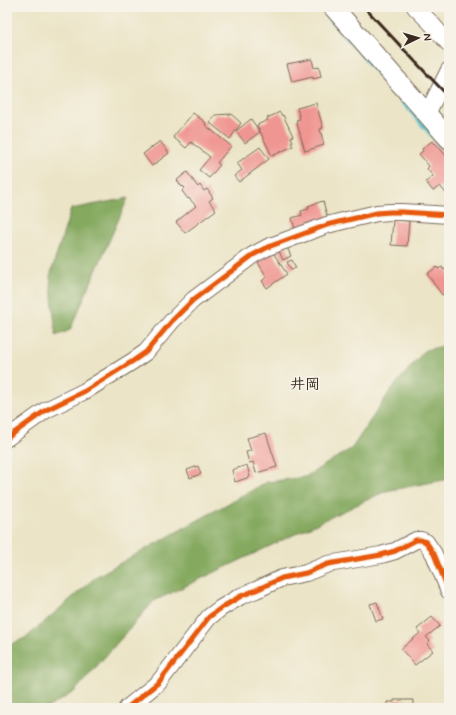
<svg xmlns="http://www.w3.org/2000/svg" width="456" height="715" font-family="Mynerve,'Klee One',sans-serif">
  <rect width="100%" height="100%" fill="#f7f3e8"/>
  <filter id="ink" filterUnits="userSpaceOnUse"><feTurbulence type="fractalNoise" baseFrequency=".025" numOctaves="2"/><feDisplacementMap in="SourceGraphic" scale="8" xChannelSelector="R" yChannelSelector="G"/><feConvolveMatrix kernelMatrix="1 2 1 2 8 2 1 2 1" color-interpolation-filters="sRGB"/></filter>
  <filter id="wash" filterUnits="userSpaceOnUse"><feTurbulence type="fractalNoise" baseFrequency=".012" numOctaves="4" result="noise"/><feDisplacementMap in="SourceGraphic" scale="16" xChannelSelector="R" yChannelSelector="G"/><feGaussianBlur stdDeviation="0.9" result="paint"/><feColorMatrix in="noise" values="0 0 0 0 0 0 0 0 0 0 0 0 0 0 0 0 0 1.4 0 .05"/><feComposite in="paint" operator="in"/></filter>
  <g filter="url(#wash)">
    <rect width="100%" height="100%" fill="#ebe4c6"/>
    <!-- forest -->
    <g fill="#84a95e" stroke="#606a3e">
      <path d="M128,198L70,330L56,336L50,276L71,209Z"/>
      <path d="M449,345V479L386,491L154,601L74,692L47,708H7V646L27,637L97,576L267,482L305,477L352,448L390,391L425,350Z"/>
    </g>
    <g fill="none" stroke-linecap="round" stroke-linejoin="round">
      <!-- stream -->
      <path stroke="#54c0ce" stroke-width="4" d="M331,20L449,155"/>
    </g>
    <g id="blocks">
      <!-- building -->
      <g fill="#f09692">
        <path d="M312,59L314,68L319,67L321,77L313,79V77L292,82L287,64Z"/>
        <path d="M316,103L323,128L320,129L324,145L305,151L296,120L300,119L297,108Z"/>
        <path d="M280,112L282,116L283,115L293,136L291,137L293,142L291,143L293,146L272,156L257,125L268,120L267,118Z"/>
        <path d="M193,113L206,123L205,125L231,146L217,163L220,165L209,178L199,170L210,157L191,142L186,148L173,137Z"/>
        <path d="M231,114L241,123L230,139L210,123L215,115Z"/>
        <path d="M251,119L260,132L245,143L236,131Z"/>
        <path d="M160,141L169,153L152,166L143,154Z"/>
        <path d="M432,141L434,144L435,143L449,159V197L440,186L433,191L426,182L433,176L427,169L429,166L419,154L423,151L422,149Z"/>
        <path d="M260,147L269,159L239,182L234,176L242,170L237,163Z"/>
        <path d="M187,172L198,187L200,185L204,191L207,189L213,198L209,201L216,210L185,233L176,222L196,206L189,198L188,199L182,191L185,188L183,186L182,187L177,180Z"/>
        <path d="M323,201L329,223L296,233L292,218L302,215L301,211L309,209L308,206Z"/>
        <path d="M393,220L409,221L407,246L391,245Z"/>
        <path d="M286,245L291,256L283,260L278,249Z"/>
        <path d="M272,251L287,274L267,288L262,281L267,277L257,261Z"/>
        <path d="M292,260L296,268L291,270L287,262Z"/>
        <path d="M437,267L438,269L442,267L444,270L447,268L449,272V296L447,297L445,293L442,295L427,274Z"/>
        <path d="M266,433L277,467L256,473L253,462L249,463L246,452L251,451L247,438Z"/>
        <path d="M247,465L250,477L235,482L232,470Z"/>
        <path d="M198,466L201,474L190,478L187,470Z"/>
        <path d="M377,602L383,619L376,621L370,604Z"/>
        <path d="M432,617L440,626L426,637L430,641L427,644L433,651L415,665L401,649L420,633L417,629Z"/>
        <path d="M394,700H413V708H387V702H394Z"/>
      </g>
    </g>
  </g>
  <g filter="url(#ink)">
    <use href="#blocks" fill-opacity="0" stroke="#796b59" stroke-width="1"/>
    <g fill="none" stroke-linecap="round" stroke-linejoin="round">
      <!-- minor casing -->
      <g stroke="#796b59" stroke-width="18">
        <g id="minor">
          <path d="M415,7L431,23L449,44"/>
          <path d="M427,114L449,70"/>
          <path d="M7,438L46,410L85,391L133,361L146,352L172,321L193,300L253,255L268,247L327,225L343,221L377,213L390,212H402L449,215"/>
          <path d="M127,708L159,682L209,617L221,608L241,596L256,590L282,578L306,573L328,564L381,555L395,551L416,540H421L426,542L434,554L449,591"/>
        </g>
      </g>
      <!-- tertiary casing -->
      <g stroke="#796b59" stroke-width="21">
        <path id="tertiary" d="M333,7L449,139"/>
      </g>
      <!-- minor -->
      <use href="#minor" stroke="#fff" stroke-width="16"/>
      <!-- tertiary -->
      <use href="#tertiary" stroke="#fff" stroke-width="19"/>
      <!-- rail -->
      <path stroke="#3b2a1e" stroke-width="3" d="M364,7L425,72L449,97"/>
      <!-- cycleway casing -->
      <g stroke="#f7f3e8" stroke-width="8">
        <g id="cycleway">
          <path d="M7,438L46,410L85,391L133,361L146,352L172,321L193,300L253,255L268,247L327,225L343,221L377,213L390,212H402L449,215"/>
          <path d="M127,708L159,682L209,617L221,608L241,596L256,590L282,578L306,573L328,564L381,555L395,551L416,540H421L426,542L434,554L449,591"/>
        </g>
      </g>
      <!-- cycleway -->
      <use href="#cycleway" stroke="#e8590c" stroke-width="5"/>
    </g>
  </g>
  <g text-anchor="middle" dominant-baseline="central" stroke-width="3.5" stroke-linejoin="round" paint-order="stroke">
    <!-- neighbourhood labels -->
    <g font-size="15" font-weight="bold" fill="#3b2a1e" stroke="#f7f3e8">
      <text x="305" y="385">井岡</text>
    </g>
  </g>
  <!-- margin -->
  <rect width="456" height="715" fill="none" stroke="#f7f3e8" stroke-width="24"/>
  <!-- north arrow -->
  <g transform="translate(418 38) rotate(85)" stroke="#f7f3e8" stroke-width="3" paint-order="stroke">
  <path d="M0-3L7 15L0 10L-7 15Z" fill="#3b2a1e"/>
  <text y="-6" font-size="11" font-weight="bold" text-anchor="middle" fill="#3b2a1e">N</text>
  </g>
</svg>
